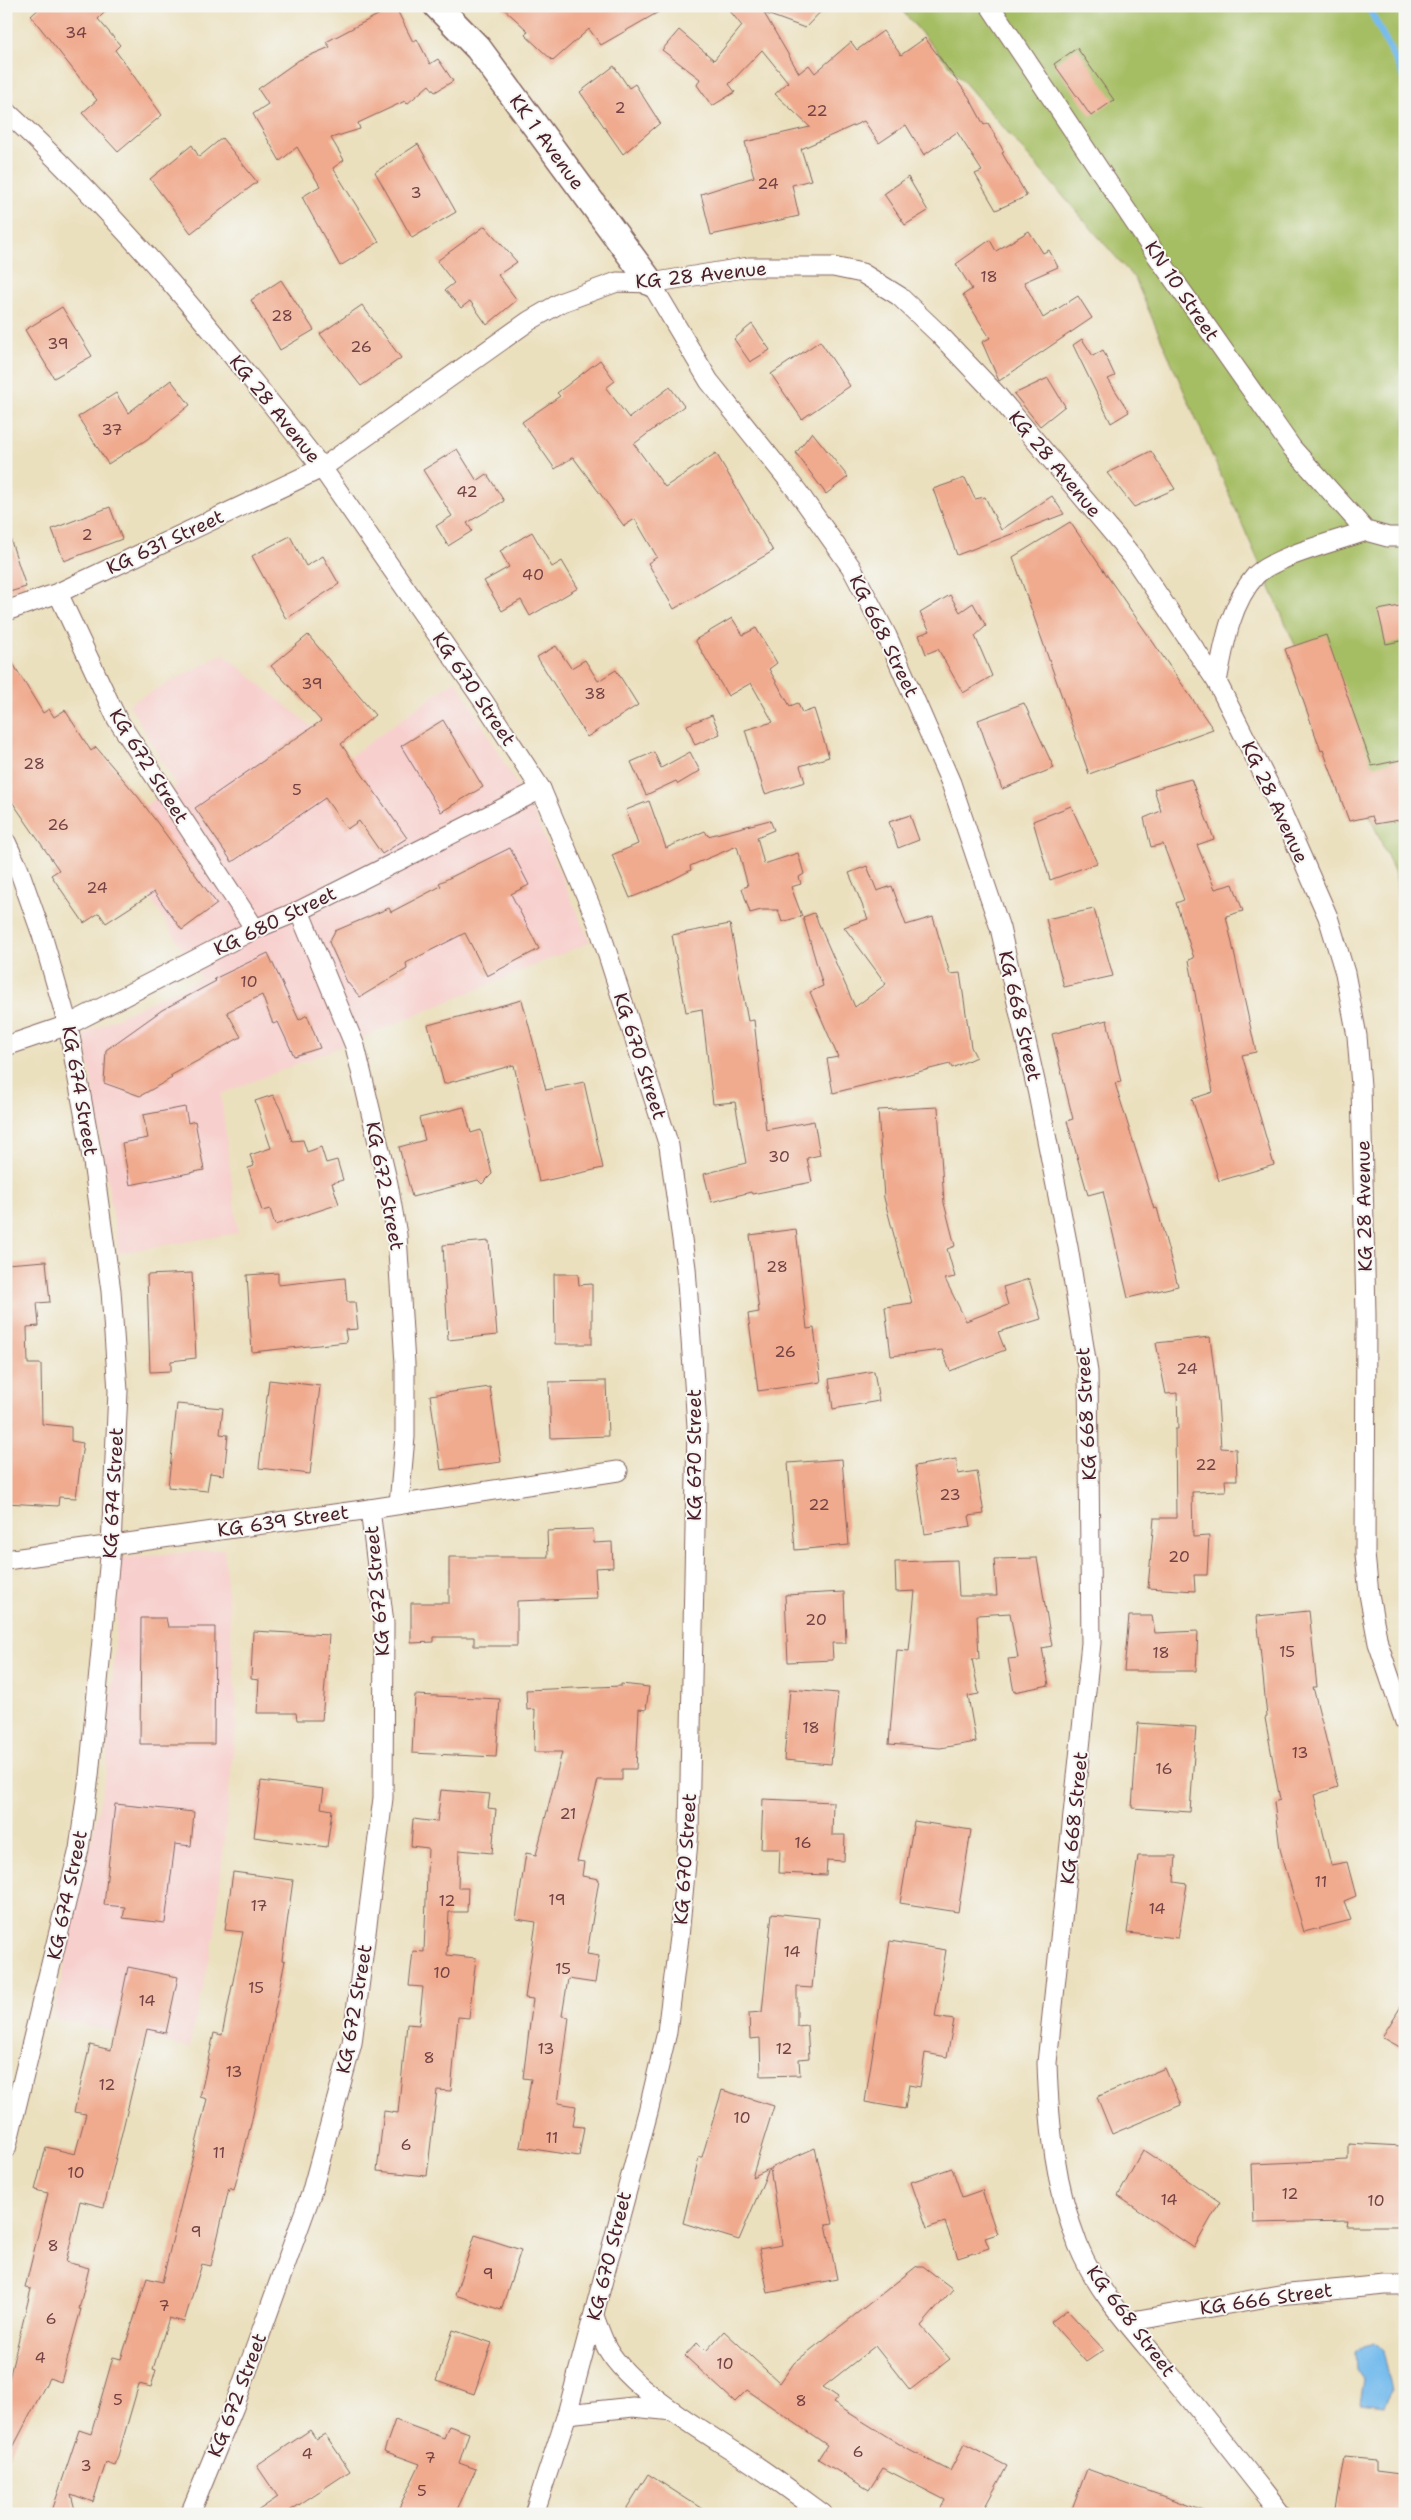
<svg xmlns="http://www.w3.org/2000/svg" width="1411" height="2520" font-family="'Shantell Sans',sans-serif">
  <rect width="100%" height="100%" fill="#f6f6f2"/>
  <filter id="ink" filterUnits="userSpaceOnUse"><feTurbulence type="fractalNoise" baseFrequency=".02" numOctaves="2"/><feDisplacementMap in="SourceGraphic" scale="10" xChannelSelector="R" yChannelSelector="G"/><feConvolveMatrix kernelMatrix="1 2 1 2 8 2 1 2 1" color-interpolation-filters="sRGB"/></filter>
  <filter id="wash" filterUnits="userSpaceOnUse"><feTurbulence type="fractalNoise" baseFrequency=".0096" numOctaves="4" result="noise"/><feDisplacementMap in="SourceGraphic" scale="20" xChannelSelector="R" yChannelSelector="G"/><feGaussianBlur stdDeviation="1.12" result="paint"/><feColorMatrix in="noise" values="0 0 0 0 0 0 0 0 0 0 0 0 0 0 0 0 0 1.4 0 .05"/><feComposite in="paint" operator="in"/></filter>
  <g filter="url(#wash)">
    <rect width="100%" height="100%" fill="#ebe0be"/>
    <!-- built -->
    <g fill="#f7d0ce">
      <path d="M223,654L349,757L456,680L534,814L590,942L332,1050L221,1094L238,1233L119,1253L84,1034L201,978L107,828L177,786L129,704Z"/>
      <path d="M224,1549L237,1712L215,1935L189,2048L53,2018L106,1774L121,1558Z"/>
    </g>
    <!-- green -->
    <path fill="#a6be63" stroke="#786e47" d="M898,6H1405V1006L1396,876L1135,279Z"/>
    <!-- water -->
    <path fill="#76bced" stroke="#606e8c" d="M1375,2342L1383,2350L1392,2391L1384,2405L1360,2402L1364,2382L1356,2370L1355,2351L1364,2345Z"/>
    <g fill="none" stroke-linecap="round" stroke-linejoin="round">
      <!-- stream -->
      <path stroke="#76bced" stroke-width="7" d="M1368,6L1405,79"/>
    </g>
    <g id="blocks">
      <!-- building -->
      <g fill="#f0aa8e">
        <path d="M42,6H111L98,19L120,45L115,50L162,115L118,152L82,113L97,100L31,16Z"/>
        <path d="M395,6L413,42L417,39L430,64L438,59L453,81L435,92L429,85L407,104L405,101L358,123L360,129L331,138L344,160L333,168L379,242L340,266L302,197L320,186L297,147L280,161L253,114L268,104L258,89L299,60L330,47L326,42Z"/>
        <path d="M501,6H669L601,45L589,29L553,61L525,35L528,31Z"/>
        <path d="M726,6H826L805,28L764,13L799,73L809,65L815,73L851,42L857,50L883,31L901,55L925,38L969,97L984,125L988,123L1004,152L1002,153L1027,196L996,210L975,174L982,171L957,132L924,155L906,125L879,143L864,121L801,149L811,180L792,185L799,216L711,235L701,194L754,177L745,142L810,127L775,94L788,82L762,50L729,84L735,92L712,106L697,85L700,79L662,50L679,30L714,60L742,26Z"/>
        <path d="M1077,48L1114,100L1091,116L1054,64Z"/>
        <path d="M614,66L629,88L635,84L660,123L623,154L580,92Z"/>
        <path d="M222,138L257,182L191,233L150,179L192,145L199,157Z"/>
        <path d="M418,144L456,212L412,238L375,172Z"/>
        <path d="M908,177L928,211L905,225L884,194Z"/>
        <path d="M485,226L517,262L498,275L517,300L487,325L470,301L461,308L445,290L454,283L437,261Z"/>
        <path d="M1029,231L1043,253L1049,250L1058,267L1024,282L1043,318L1078,296L1092,318L999,381L982,342L990,338L963,295L972,289L956,264L990,240L996,251Z"/>
        <path d="M281,280L314,330L280,350L251,300Z"/>
        <path d="M362,305L401,358L361,386L320,334Z"/>
        <path d="M62,307L92,356L54,378L25,330Z"/>
        <path d="M752,324L770,350L750,362L734,339Z"/>
        <path d="M1082,339L1093,356L1103,350L1115,376L1108,379L1129,412L1111,423L1073,345Z"/>
        <path d="M820,341L850,386L802,419L771,374Z"/>
        <path d="M600,360L615,381L606,388L629,418L670,387L684,406L634,444L665,487L716,453L773,551L674,609L648,563L657,557L635,519L624,526L573,457L555,469L522,422L560,396L557,393Z"/>
        <path d="M1048,378L1065,406L1040,426L1014,394Z"/>
        <path d="M171,380L190,405L146,440L108,464L78,417L116,393L128,413Z"/>
        <path d="M812,432L848,477L826,494L796,453Z"/>
        <path d="M457,449L477,481L487,474L504,501L467,523L472,531L448,546L436,526L452,516L423,470Z"/>
        <path d="M1151,451L1175,489L1134,507L1107,473Z"/>
        <path d="M965,478L975,499L985,497L1001,530L1052,496L1064,514L957,555L933,489Z"/>
        <path d="M110,507L122,539L64,561L52,529Z"/>
        <path d="M1070,522L1213,729L1089,774L1013,557Z"/>
        <path d="M532,532L552,567L562,561L578,588L530,616L521,600L502,611L484,581L509,567L500,551Z"/>
        <path d="M290,536L306,566L323,556L339,584L286,619L252,556Z"/>
        <path d="M10,538L26,587L6,593V539Z"/>
        <path d="M950,595L960,612L973,603L986,626L975,636L992,676L963,693L938,649L926,654L919,635L930,631L920,613Z"/>
        <path d="M1405,605V640L1386,644L1378,610Z"/>
        <path d="M732,618L743,635L756,628L777,663L769,669L790,706L798,703L802,713L814,709L829,757L800,766L805,782L765,794L745,730L773,722L751,683L728,696L695,640Z"/>
        <path d="M308,635L375,715L341,744L407,838L382,854L359,821L347,829L325,798L232,862L195,808L321,721L271,666Z"/>
        <path d="M1326,635L1372,766L1405,759V819L1375,824L1372,816L1349,821L1323,750L1321,751L1285,649Z"/>
        <path d="M556,646L571,668L585,660L598,681L616,670L638,705L587,737L537,657Z"/>
        <path d="M6,652L43,713L49,709L54,717L65,710L91,751L96,747L139,798L217,904L182,930L154,892L106,923L99,913L84,923L51,875L59,870L6,793Z"/>
        <path d="M1024,703L1054,768L1002,789L978,720Z"/>
        <path d="M712,715L720,734L695,745L687,725Z"/>
        <path d="M443,720L483,787L441,812L401,746Z"/>
        <path d="M654,752L661,768L690,752L700,771L678,784L676,781L646,795L631,762Z"/>
        <path d="M1191,779L1214,839L1197,845L1215,889L1233,884L1243,911L1226,916L1256,1052L1242,1055L1274,1165L1219,1181L1192,1099L1213,1092L1189,960L1194,958L1176,903L1184,900L1163,844L1151,847L1144,818L1161,811L1154,789Z"/>
        <path d="M649,801L666,848L705,831L708,836L770,820L774,830L757,837L764,864L798,853L804,874L799,877L801,884L791,887L802,916L782,922L778,910H761L750,913L742,888L748,886L737,846L690,866L691,870L660,886L630,898L612,855L638,844L626,810Z"/>
        <path d="M1071,806L1097,863L1050,880L1033,821Z"/>
        <path d="M910,815L919,840L898,848L889,822Z"/>
        <path d="M510,848L529,885L511,894L539,949L487,976L465,933L406,963L407,969L360,997L347,982L329,942L335,931L389,908L391,912L441,886L439,883Z"/>
        <path d="M867,866L877,891L892,886L906,925L933,917L950,974L960,973L971,1047L976,1057L952,1068L950,1064L833,1093L827,1059L838,1057L810,992L823,986L803,917L814,913L855,1007L886,984L844,927L868,919L849,873Z"/>
        <path d="M1094,909L1113,976L1064,987L1046,919Z"/>
        <path d="M730,924L748,1021L754,1020L766,1130L814,1121L820,1155L807,1158L812,1182L752,1194L751,1192L711,1202L704,1174L746,1163L735,1102L713,1104L702,1009L686,1012L672,935Z"/>
        <path d="M268,953L299,1020L307,1015L320,1048L294,1056L278,1022L273,1024L262,995L227,1012L241,1037L170,1076L172,1078L140,1096L104,1083L106,1050L162,1010L216,981L214,979Z"/>
        <path d="M522,1000L546,1090L584,1082L603,1168L539,1182L514,1065L444,1084L428,1025Z"/>
        <path d="M1107,1020L1121,1082L1115,1083L1154,1209L1157,1208L1178,1286L1128,1298L1103,1191L1088,1195L1067,1121L1073,1119L1052,1034Z"/>
        <path d="M273,1095L282,1112L292,1141L303,1140L307,1152L321,1147L326,1163L337,1160L343,1180L332,1183L339,1204L275,1225L270,1209L262,1211L248,1168L254,1166L250,1155L271,1148L255,1101Z"/>
        <path d="M185,1107L188,1123L195,1121L204,1170L130,1185L122,1143L148,1138L143,1115Z"/>
        <path d="M464,1107L471,1133L481,1130L492,1174L482,1184L478,1180L412,1197L399,1147L425,1140L419,1118Z"/>
        <path d="M938,1107L944,1203L955,1246L947,1249L955,1277L945,1279L966,1321L1008,1305L1003,1287L1029,1279L1041,1319L998,1332L1005,1350L950,1371L942,1350L891,1356L885,1307L912,1303L884,1198L878,1110Z"/>
        <path d="M796,1229L807,1329L814,1328L821,1382L758,1391L748,1314L759,1312L750,1235Z"/>
        <path d="M489,1241L497,1335L448,1340L443,1245Z"/>
        <path d="M46,1261L50,1302L37,1303L39,1326L27,1327L28,1364H41L42,1424L71,1427V1441L83,1443L76,1498L59,1497L58,1506L6,1503V1264Z"/>
        <path d="M192,1273L196,1358L171,1361V1371L150,1372L147,1275Z"/>
        <path d="M278,1273V1285L345,1278L347,1302H355L358,1329L345,1330L347,1342L252,1352L247,1275Z"/>
        <path d="M554,1274H578L579,1285L592,1284V1344H555Z"/>
        <path d="M1210,1337L1218,1401L1221,1448L1236,1449L1237,1480H1225L1226,1491L1192,1492L1193,1537L1209,1536L1207,1575H1194L1195,1591L1148,1588L1154,1518H1176L1175,1429H1178L1177,1393L1166,1394L1156,1343Z"/>
        <path d="M874,1371L879,1401L833,1409L829,1379Z"/>
        <path d="M269,1380L320,1386L310,1474L259,1468Z"/>
        <path d="M606,1381L608,1436L551,1438L549,1382Z"/>
        <path d="M490,1387L501,1462L441,1470L430,1395Z"/>
        <path d="M177,1404L223,1408L220,1434L228,1435L224,1475L210,1473L207,1491L168,1487Z"/>
        <path d="M842,1459L849,1545L795,1550L788,1463Z"/>
        <path d="M956,1459L958,1474L977,1471L984,1514L969,1516L971,1526L925,1534L915,1466Z"/>
        <path d="M593,1529L594,1543L612,1542L613,1567L595,1568L597,1598L517,1601V1646H474V1637H434V1642L411,1643V1603H449V1557H548L547,1531Z"/>
        <path d="M1037,1558L1052,1646L1042,1648L1049,1685L1014,1692L1008,1659L1018,1658L1010,1613L977,1615L979,1659H972L979,1694L968,1696L976,1742L940,1748L889,1744L897,1650L909,1651L915,1591L896,1592L895,1562L957,1560L959,1596H997L994,1559Z"/>
        <path d="M844,1592L846,1643H832L833,1660L788,1662L785,1595Z"/>
        <path d="M1309,1611L1317,1687H1313L1338,1787L1314,1795L1331,1865L1347,1862L1356,1896L1344,1901L1351,1920L1304,1932L1280,1849L1274,1802L1280,1800L1265,1718L1267,1717L1257,1616Z"/>
        <path d="M1129,1616H1152L1155,1633L1198,1631L1196,1671H1124Z"/>
        <path d="M141,1618H166L168,1627H215L214,1744H140Z"/>
        <path d="M253,1631L329,1635L322,1720H297L296,1713H257L259,1680L251,1679Z"/>
        <path d="M621,1684L649,1687L646,1710L639,1709L636,1769H622V1780H598L577,1861L584,1862L582,1876L599,1879L587,1954L599,1956L595,1983L568,1979L562,2016L569,2017L558,2103L576,2106L573,2126L584,2127L579,2156L520,2147L531,2079L523,2078L533,1999L525,1998L536,1922L516,1919L526,1853L536,1855L562,1752H534L535,1709L527,1710L526,1690L621,1686Z"/>
        <path d="M790,1689L838,1693L831,1764L784,1760Z"/>
        <path d="M415,1695L500,1699L496,1757L412,1753Z"/>
        <path d="M1138,1723L1196,1727L1190,1812L1132,1808Z"/>
        <path d="M261,1781L324,1789L321,1808L332,1810L327,1847L254,1837Z"/>
        <path d="M441,1790L490,1794L488,1808L496,1809L492,1853L459,1850L458,1888H468L467,1912H449L447,1955L476,1958L469,2018L458,2017L451,2091L437,2090L427,2176L377,2171L384,2111L398,2113L407,2024L419,2025L423,1987L409,1986L413,1951L424,1952L428,1848L411,1846L413,1819L437,1822Z"/>
        <path d="M763,1799L833,1802L832,1835H845L844,1861L827,1860L826,1875L779,1873L780,1849H761Z"/>
        <path d="M115,1804L194,1812L191,1846L175,1844L165,1923L123,1918L125,1907L104,1905Z"/>
        <path d="M914,1821L971,1830L958,1912L900,1903Z"/>
        <path d="M1138,1856H1176L1174,1882L1187,1884L1178,1938L1127,1933Z"/>
        <path d="M233,1872L293,1880L282,1960L285,1961L251,2124L234,2190L229,2188L211,2266L202,2264L184,2322L169,2318L153,2369L156,2370L151,2387L139,2384L115,2466L106,2463L93,2502L71,2494L76,2514H51L79,2430L91,2434L113,2357L121,2359L147,2278L162,2282L207,2099L200,2097L214,2033L222,2035L243,1932L225,1930Z"/>
        <path d="M772,1913L819,1918L812,1988L797,1987V2026L807,2025L809,2058L799,2059L800,2075L761,2076L760,2038L750,2039L749,2013L762,2012Z"/>
        <path d="M890,1941L946,1950L935,2017L954,2020L947,2057L925,2053L920,2087L909,2085L905,2109L865,2102Z"/>
        <path d="M128,1967L178,1977L166,2033L147,2029L104,2207L80,2201L66,2262L89,2268L79,2309H81L61,2382L49,2378L6,2461V2391L31,2289L25,2288L48,2193L35,2190L46,2147L75,2154L86,2114L74,2112L90,2045L111,2050Z"/>
        <path d="M1405,2000V2050L1382,2037Z"/>
        <path d="M1165,2068L1181,2105L1112,2134L1097,2097Z"/>
        <path d="M722,2090L774,2106L752,2177L769,2169L739,2240L683,2223L699,2157H702Z"/>
        <path d="M1348,2143L1402,2146L1405,2226H1346L1347,2221L1254,2223L1252,2164L1348,2160Z"/>
        <path d="M815,2148L833,2223L826,2224L837,2279L768,2293L759,2249L782,2245L770,2168Z"/>
        <path d="M1143,2150L1220,2202L1194,2248L1118,2196Z"/>
        <path d="M952,2168L962,2197L982,2190L997,2234L985,2238L989,2248L958,2258L945,2222L927,2228L911,2182Z"/>
        <path d="M475,2235L521,2250L501,2310L455,2295Z"/>
        <path d="M917,2266H923L953,2289L921,2326L950,2359L910,2390L875,2346L823,2387L838,2397L833,2403L909,2450L950,2471L964,2444L1007,2466L981,2514H938L945,2500L883,2468L869,2490L818,2459L827,2445L747,2390L735,2402L685,2356L697,2343L706,2351L724,2331L780,2383L794,2363Z"/>
        <path d="M1067,2310L1104,2350L1086,2362L1051,2322Z"/>
        <path d="M453,2330L492,2343L474,2394L436,2381Z"/>
        <path d="M395,2420L444,2438L449,2426L469,2433L459,2463L476,2469L455,2514H396L420,2464L384,2451Z"/>
        <path d="M310,2430L316,2439L325,2434L350,2471L285,2514H253L278,2497L257,2466Z"/>
        <path d="M1345,2457L1376,2460V2471L1400,2474L1399,2482H1405V2514H1352V2512L1336,2509Z"/>
        <path d="M1087,2469L1204,2511V2514H1070Z"/>
        <path d="M648,2474L710,2514H623Z"/>
      </g>
    </g>
  </g>
  <g filter="url(#ink)">
    <use href="#blocks" fill-opacity="0" stroke="#82635e" stroke-width="1"/>
    <g fill="none" stroke-linecap="round" stroke-linejoin="round">
      <!-- street casing -->
      <g stroke="#82635e" stroke-width="21">
        <g id="street">
          <path d="M990,6L1155,253L1292,448L1366,531L1388,537H1405"/>
          <path d="M6,111C123,219 224,343 322,468L529,321L562,302L617,282L651,283L749,267H833L862,273L899,296L939,334L997,395L1132,556L1217,682L1276,799L1328,917L1345,973L1357,1036L1361,1086L1366,1315L1365,1554L1369,1594L1378,1643L1405,1722"/>
          <path d="M651,283L709,381L798,492L851,567L887,636L951,783L1000,928L1038,1094L1068,1247L1088,1372L1091,1643L1047,2063C1049,2125 1055,2186 1078,2245C1098,2295 1139,2336 1172,2377C1209,2422 1245,2468 1281,2514"/>
          <path d="M58,593L117,719L255,929"/>
          <path d="M6,611L58,593L322,468L484,702L541,789L598,924L669,1146L686,1268L697,1426L689,1831L679,1937L667,2032L648,2112L567,2414L534,2514"/>
          <path d="M1217,682C1224,645 1230,604 1256,575C1274,557 1340,540 1366,531"/>
          <path d="M6,842L19,870L42,935L68,1025L93,1162L111,1291L118,1391L111,1546L89,1776L79,1849L6,2149"/>
          <path d="M299,911L355,1046L388,1184L397,1235L405,1364V1437L399,1504"/>
          <path d="M6,1046L68,1025L255,929L299,911L541,789"/>
          <path d="M6,1560L370,1509L618,1471"/>
          <path d="M594,2316C598,2327 602,2338 607,2348C631,2390 705,2432 746,2459C772,2476 797,2495 823,2514"/>
          <path d="M1127,2322L1279,2295L1385,2285H1405"/>
          <path d="M567,2414L633,2407L673,2411"/>
          <path d="M190,2514L234,2407L311,2194L352,2043L383,1798L384,1623L370,1509"/>
        </g>
      </g>
      <!-- secondary casing -->
      <g stroke="#82635e" stroke-width="29">
        <path id="secondary" d="M437,6L478,48L651,283"/>
      </g>
      <!-- street -->
      <use href="#street" stroke="#fff" stroke-width="19"/>
      <!-- secondary -->
      <use href="#secondary" stroke="#fff" stroke-width="26"/>
    </g>
  </g>
  <g text-anchor="middle" dominant-baseline="central" stroke-width="4" stroke-linejoin="round" paint-order="stroke">
    <!-- number labels -->
    <g font-size="16" fill="#744244">
      <text x="76" y="32">34</text>
      <text x="620" y="107">2</text>
      <text x="817" y="110">22</text>
      <text x="768" y="183">24</text>
      <text x="416" y="192">3</text>
      <text x="989" y="276">18</text>
      <text x="282" y="315">28</text>
      <text x="58" y="343">39</text>
      <text x="361" y="346">26</text>
      <text x="112" y="429">37</text>
      <text x="467" y="491">42</text>
      <text x="87" y="534">2</text>
      <text x="533" y="574">40</text>
      <text x="312" y="683">39</text>
      <text x="595" y="693">38</text>
      <text x="34" y="763">28</text>
      <text x="297" y="789">5</text>
      <text x="58" y="824">26</text>
      <text x="97" y="887">24</text>
      <text x="249" y="981">10</text>
      <text x="779" y="1156">30</text>
      <text x="777" y="1266">28</text>
      <text x="785" y="1351">26</text>
      <text x="1187" y="1368">24</text>
      <text x="1206" y="1464">22</text>
      <text x="950" y="1494">23</text>
      <text x="819" y="1504">22</text>
      <text x="1179" y="1556">20</text>
      <text x="816" y="1619">20</text>
      <text x="1287" y="1651">15</text>
      <text x="1161" y="1652">18</text>
      <text x="811" y="1727">18</text>
      <text x="1300" y="1752">13</text>
      <text x="1164" y="1768">16</text>
      <text x="568" y="1813">21</text>
      <text x="803" y="1842">16</text>
      <text x="1321" y="1881">11</text>
      <text x="557" y="1899">19</text>
      <text x="447" y="1900">12</text>
      <text x="259" y="1905">17</text>
      <text x="1157" y="1908">14</text>
      <text x="792" y="1951">14</text>
      <text x="563" y="1968">15</text>
      <text x="442" y="1972">10</text>
      <text x="256" y="1987">15</text>
      <text x="147" y="2000">14</text>
      <text x="546" y="2048">13</text>
      <text x="784" y="2048">12</text>
      <text x="429" y="2057">8</text>
      <text x="234" y="2071">13</text>
      <text x="107" y="2084">12</text>
      <text x="742" y="2117">10</text>
      <text x="552" y="2137">11</text>
      <text x="406" y="2144">6</text>
      <text x="219" y="2152">11</text>
      <text x="76" y="2172">10</text>
      <text x="1290" y="2193">12</text>
      <text x="1169" y="2199">14</text>
      <text x="1376" y="2200">10</text>
      <text x="196" y="2231">9</text>
      <text x="53" y="2245">8</text>
      <text x="488" y="2273">9</text>
      <text x="164" y="2305">7</text>
      <text x="51" y="2318">6</text>
      <text x="40" y="2357">4</text>
      <text x="725" y="2363">10</text>
      <text x="118" y="2399">5</text>
      <text x="801" y="2400">8</text>
      <text x="858" y="2451">6</text>
      <text x="307" y="2453">4</text>
      <text x="430" y="2457">7</text>
      <text x="86" y="2465">3</text>
      <text x="422" y="2490">5</text>
    </g>
    <!-- street labels -->
    <g font-size="19" fill="#4a1f2b" stroke="#f6f6f2">
      <text transform="translate(547 142) rotate(54)">KK 1 Avenue</text>
      <text transform="translate(701 275) rotate(-6)">KG 28 Avenue</text>
      <text transform="translate(1182 291) rotate(56)">KN 10 Street</text>
      <text transform="translate(275 409) rotate(51)">KG 28 Avenue</text>
      <text transform="translate(1055 464) rotate(50)">KG 28 Avenue</text>
      <text transform="translate(165 542) rotate(-25)">KG 631 Street</text>
      <text transform="translate(884 636) rotate(64)">KG 668 Street</text>
      <text transform="translate(474 689) rotate(56)">KG 670 Street</text>
      <text transform="translate(149 766) rotate(58)">KG 672 Street</text>
      <text transform="translate(1275 802) rotate(65)">KG 28 Avenue</text>
      <text transform="translate(275 921) rotate(-26)">KG 680 Street</text>
      <text transform="translate(1020 1016) rotate(77)">KG 668 Street</text>
      <text transform="translate(640 1056) rotate(72)">KG 670 Street</text>
      <text transform="translate(80 1091) rotate(80)">KG 674 Street</text>
      <text transform="translate(385 1186) rotate(79)">KG 672 Street</text>
      <text transform="translate(1364 1206) rotate(-91)">KG 28 Avenue</text>
      <text transform="translate(1086 1414) rotate(-93)">KG 668 Street</text>
      <text transform="translate(694 1455) rotate(-90)">KG 670 Street</text>
      <text transform="translate(113 1493) rotate(-87)">KG 674 Street</text>
      <text transform="translate(283 1521) rotate(-8)">KG 639 Street</text>
      <text transform="translate(377 1591) rotate(-95)">KG 672 Street</text>
      <text transform="translate(1074 1818) rotate(-84)">KG 668 Street</text>
      <text transform="translate(685 1859) rotate(-86)">KG 670 Street</text>
      <text transform="translate(67 1895) rotate(-78)">KG 674 Street</text>
      <text transform="translate(354 2009) rotate(-80)">KG 672 Street</text>
      <text transform="translate(609 2256) rotate(-76)">KG 670 Street</text>
      <text transform="translate(1266 2299) rotate(-8)">KG 666 Street</text>
      <text transform="translate(1131 2321) rotate(53)">KG 668 Street</text>
      <text transform="translate(237 2395) rotate(-69)">KG 672 Street</text>
    </g>
  </g>
  <!-- margin -->
  <rect width="1411" height="2520" fill="none" stroke="#f6f6f2" stroke-width="25"/>
</svg>
